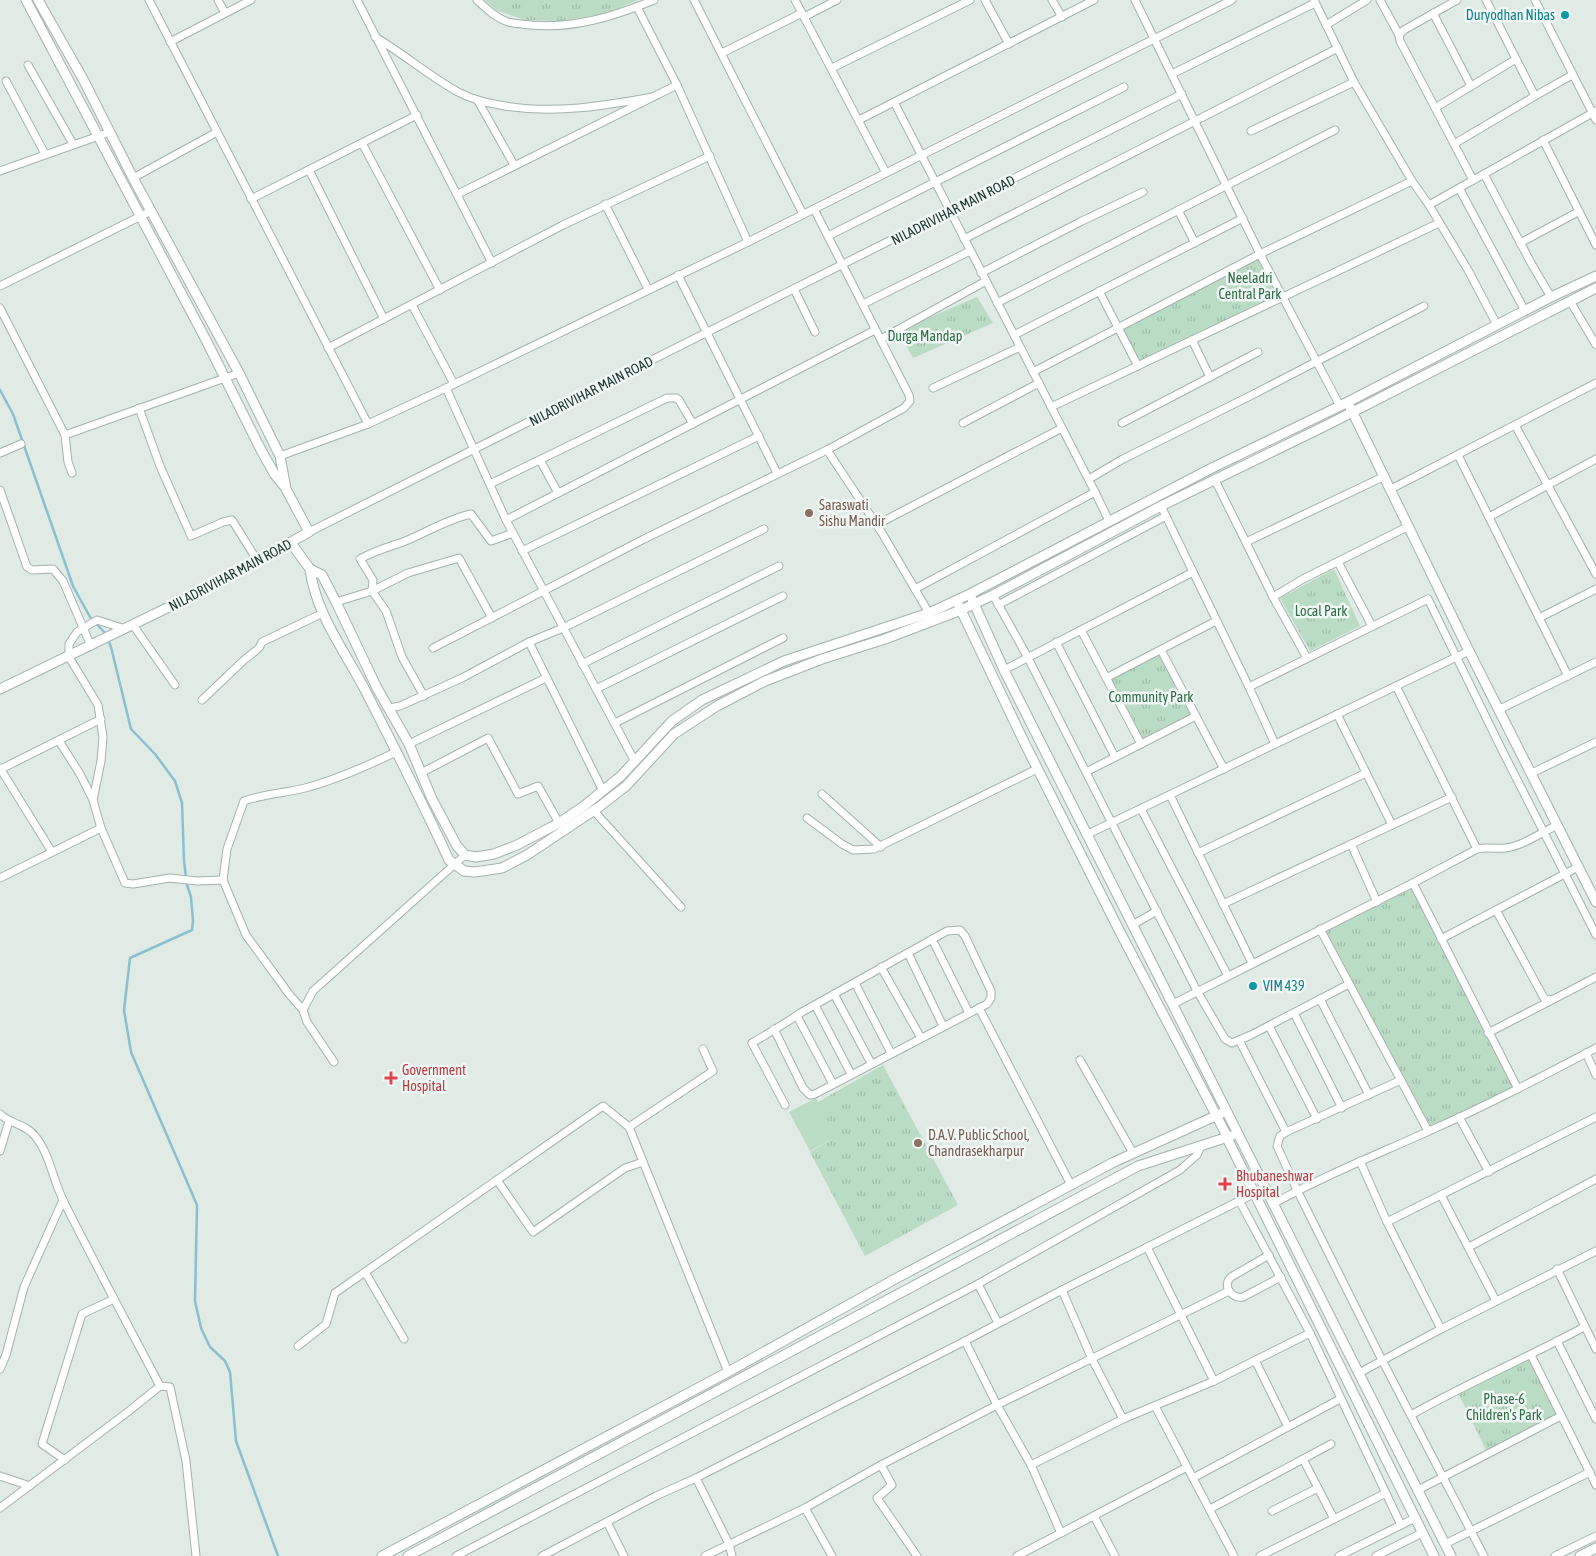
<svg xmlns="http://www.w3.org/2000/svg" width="1596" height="1556" font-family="'Asap Condensed',sans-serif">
  <defs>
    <pattern id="grass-tufts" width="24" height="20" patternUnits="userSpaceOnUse" patternTransform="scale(1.25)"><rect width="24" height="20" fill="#badbc4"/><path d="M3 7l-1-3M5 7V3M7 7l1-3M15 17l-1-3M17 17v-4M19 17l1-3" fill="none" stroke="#a0bda9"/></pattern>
  </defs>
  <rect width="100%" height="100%" fill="#e0ebe6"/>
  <!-- grass -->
  <g fill="url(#grass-tufts)">
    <path d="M485,0H638L608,13L562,21L525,20L496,10Z"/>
    <path d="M1260,254L1283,297L1138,366L1118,328Z"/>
    <path d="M977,297L993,323L913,358L898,331Z"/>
    <path d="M1334,569L1360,626L1310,651L1280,598Z"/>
    <path d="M1161,650L1196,716L1141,744L1106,678Z"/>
    <path d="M1413,883L1515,1088L1428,1131L1321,929Z"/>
    <path d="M883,1065L958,1205L865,1256L810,1152L836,1137L818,1102Z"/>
    <path d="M1531,1356L1561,1416L1488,1454L1457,1391Z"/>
  </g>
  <!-- pitch -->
  <path fill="#badbc4" d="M816,1098L836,1137L810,1151L789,1112Z"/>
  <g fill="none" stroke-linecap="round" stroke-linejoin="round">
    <!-- stream -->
    <path stroke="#8ac0ce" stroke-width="2.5" d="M0,390L13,414L73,586L90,617L105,633L111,647L131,729L155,754L175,781L182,803L184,861L187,885L191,897L193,921L192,930L130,958L124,1010L131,1052L197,1205L195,1301L201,1328L210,1347L225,1361L230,1372L236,1441L278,1556"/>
    <!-- minor casing -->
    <g stroke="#a3b2ad" stroke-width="9">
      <g id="minor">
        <path d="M149,0L368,424"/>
        <path d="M218,0L225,13"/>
        <path d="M357,0L492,263"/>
        <path d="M477,0C487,9 496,18 508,22C515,24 524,24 531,25C574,29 615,16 654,0"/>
        <path d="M694,0L803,214"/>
        <path d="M795,0L886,173"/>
        <path d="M985,0L1009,44"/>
        <path d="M1052,0L1062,17"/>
        <path d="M1135,0L1260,254L1340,406"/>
        <path d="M1314,0L1354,82L1412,181L1429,205L1468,270L1497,325"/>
        <path d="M1380,0L1399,35"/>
        <path d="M1457,0L1404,30L1399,35L1400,41L1473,180"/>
        <path d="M1486,0L1535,96"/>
        <path d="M1535,0L1596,120"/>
        <path d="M637,7L677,85L748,242"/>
        <path d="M1433,13L1471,86"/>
        <path d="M804,17L837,0"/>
        <path d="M1326,25L1367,0"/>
        <path d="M375,37C404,54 429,76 458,92C473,100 488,103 505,106C556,114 603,106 653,97"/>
        <path d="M170,42L251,0"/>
        <path d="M722,53L802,13"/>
        <path d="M28,65L73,144"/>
        <path d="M832,68L970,0"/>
        <path d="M1172,74L1315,3"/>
        <path d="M6,81L45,154"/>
        <path d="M478,101L514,165"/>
        <path d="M894,102L1095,492L1109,521"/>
        <path d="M1435,108L1516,59"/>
        <path d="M859,120L1094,0"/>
        <path d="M1251,131L1354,82"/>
        <path d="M1543,140L1596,245"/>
        <path d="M362,143L440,290"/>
        <path d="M1454,144L1535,96L1572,75"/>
        <path d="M309,170L384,319"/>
        <path d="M0,171L110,132"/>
        <path d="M1484,174L1531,263L1551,297"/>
        <path d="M133,178L217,132"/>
        <path d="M1459,188L1525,311"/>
        <path d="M458,194L677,85"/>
        <path d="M251,199L417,115"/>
        <path d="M605,204L648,289"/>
        <path d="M1429,205L1596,111"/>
        <path d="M1178,210L1195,243"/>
        <path d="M828,236L1124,87"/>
        <path d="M964,239L1338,48"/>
        <path d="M1520,243L1578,212"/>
        <path d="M981,273L1082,221L1143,192"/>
        <path d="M678,275L777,473"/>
        <path d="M0,286L151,211"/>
        <path d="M794,289L815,332"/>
        <path d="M1099,291L1138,366"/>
        <path d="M1570,301L1596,345"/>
        <path d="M997,303L1335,130"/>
        <path d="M863,304L970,251"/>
        <path d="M412,305L454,384"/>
        <path d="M0,308L65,435L68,462L72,473"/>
        <path d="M1014,335L1243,218"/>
        <path d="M881,339L986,281"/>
        <path d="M1192,340L1210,377"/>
        <path d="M328,348L563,225L710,156"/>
        <path d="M1033,372L1260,254L1412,181"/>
        <path d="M446,388L506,520L634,760"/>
        <path d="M933,388L1020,347"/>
        <path d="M1051,407L1439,223"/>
        <path d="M139,408L160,466L191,536L223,522L232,520L257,560"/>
        <path d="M963,423L1039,383"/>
        <path d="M1122,423L1258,352"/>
        <path d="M1515,425L1596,574"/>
        <path d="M65,435L239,373"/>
        <path d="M827,450L882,533L929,613"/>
        <path d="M0,453L21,444"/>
        <path d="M1458,455L1568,676"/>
        <path d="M280,456L368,424L446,388L748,242L1232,0"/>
        <path d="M540,460L558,493"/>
        <path d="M1089,479L1123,459L1250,396L1424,306"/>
        <path d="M1215,480L1273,597L1307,658"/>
        <path d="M490,484L667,398H676L679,400L693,424"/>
        <path d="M1391,489L1596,383"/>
        <path d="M0,490L27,567L32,570L53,569L63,581L91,646"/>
        <path d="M1161,506L1249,687L1275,744"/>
        <path d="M1489,517L1596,459"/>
        <path d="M506,520L875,330"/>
        <path d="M876,525L1062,428"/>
        <path d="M309,532L1182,94"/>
        <path d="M1246,542L1385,476"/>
        <path d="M522,551L759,436"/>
        <path d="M1338,562L1372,626"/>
        <path d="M915,589L1095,492"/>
        <path d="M993,595L1027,656L1197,991L1225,1039L1232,1043L1251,1035L1349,984"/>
        <path d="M1273,597L1303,579L1409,526"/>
        <path d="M336,602L372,591L373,580L360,559C374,551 388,547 403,542C426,533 447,519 471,514L491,541L513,533"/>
        <path d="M998,605L1166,516"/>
        <path d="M1539,618L1596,589"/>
        <path d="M133,625L175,685"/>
        <path d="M125,629L97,620L77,632L69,644V657L98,705L103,737L101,761L93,800L101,828L125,883L133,884L170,878L197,881L223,880"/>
        <path d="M1081,630L1141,744"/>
        <path d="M529,642L603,791"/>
        <path d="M1056,642L1115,757"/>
        <path d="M433,648L644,539L827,450L904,408L910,401L909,395L814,209"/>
        <path d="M1161,650L1224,769"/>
        <path d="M582,664L779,566"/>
        <path d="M1004,670L1193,572"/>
        <path d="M1106,678L1216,621"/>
        <path d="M1396,686L1477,849"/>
        <path d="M1249,687L1428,599L1502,750L1596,935"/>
        <path d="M596,689L783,596"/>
        <path d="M424,696L402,657L386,611L372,591L408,573L459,558L492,618"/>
        <path d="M202,700L244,660L259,648L262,642L323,613"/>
        <path d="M389,708L400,706L462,678L529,642L563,628L764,529"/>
        <path d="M1500,709L1596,662"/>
        <path d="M1337,714L1392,825"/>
        <path d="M615,723L783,638"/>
        <path d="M59,741L80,774L93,800"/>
        <path d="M409,744L546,678"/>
        <path d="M0,768L52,852"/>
        <path d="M1,769L101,719"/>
        <path d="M1086,772L1196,716"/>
        <path d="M421,773L488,738L518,794L538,786L559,823"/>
        <path d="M1532,773L1596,742"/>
        <path d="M822,794L881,847"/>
        <path d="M1170,795L1252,963"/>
        <path d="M1141,809L1228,976"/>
        <path d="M594,811L681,907"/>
        <path d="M807,818L842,844L853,850L874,849L1037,769"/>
        <path d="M1088,834L1469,651"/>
        <path d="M1351,844L1377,902"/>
        <path d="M1198,853L1366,773"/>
        <path d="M0,878L101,828"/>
        <path d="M1413,883L1518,1089"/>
        <path d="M1223,904L1452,797"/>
        <path d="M1496,910L1544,998L1548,1000L1554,999L1596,977"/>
        <path d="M1134,924L1157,911"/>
        <path d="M1320,929L1428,1131"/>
        <path d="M932,939L969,1013"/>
        <path d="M1441,939L1578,867"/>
        <path d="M908,953L943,1026"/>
        <path d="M881,967L921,1038"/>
        <path d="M855,983L891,1053"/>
        <path d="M834,994L871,1063"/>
        <path d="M1320,999L1369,1095"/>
        <path d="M1173,1004L1413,883L1477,849C1487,847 1496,849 1505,848C1524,846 1541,832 1558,825"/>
        <path d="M815,1005L851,1074"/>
        <path d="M979,1008L1071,1185"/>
        <path d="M303,1010L289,994L246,935L223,880L227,849L244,801C264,794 285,793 305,788C336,780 367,766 396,752"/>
        <path d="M1294,1013L1342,1108"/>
        <path d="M797,1016L833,1084"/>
        <path d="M1269,1026L1317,1119"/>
        <path d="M774,1029L803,1088L810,1095L815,1094L987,1004L991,998V991L965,936L960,930L947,931L802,1012C786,1023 769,1033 752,1043L785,1105"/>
        <path d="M1488,1033L1552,1000"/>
        <path d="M1239,1040L1286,1132"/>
        <path d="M1586,1053L1596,1075"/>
        <path d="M1080,1060L1133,1153"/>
        <path d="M334,1062L307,1022L303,1010L313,991L465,855"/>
        <path d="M1401,1080L1286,1132L1280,1136L1277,1146L1297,1190L1382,1360L1484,1556"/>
        <path d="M0,1114C10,1124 26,1124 35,1136C50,1154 53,1181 64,1202C95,1264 128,1325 160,1386"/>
        <path d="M1459,1117L1489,1172"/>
        <path d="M629,1127L713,1071L703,1049"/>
        <path d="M0,1151L9,1121"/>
        <path d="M1360,1161L1387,1222L1441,1329"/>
        <path d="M497,1180L533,1232L625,1168L643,1162"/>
        <path d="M1441,1195L1496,1301"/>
        <path d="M1240,1202L1310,1333L1401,1525"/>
        <path d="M1273,1204C1323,1176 1376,1155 1429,1131C1486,1106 1541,1077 1596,1048"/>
        <path d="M1387,1222L1596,1117"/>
        <path d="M1147,1247L1214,1381"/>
        <path d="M1469,1247L1596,1179"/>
        <path d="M1269,1255L1231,1277C1222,1285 1231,1299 1243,1297L1281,1277"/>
        <path d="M1557,1269L1596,1349"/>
        <path d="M365,1272L404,1339"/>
        <path d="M978,1284L998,1323"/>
        <path d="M1062,1290L1092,1359L1123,1419"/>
        <path d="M965,1341L997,1405L1031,1465L1061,1533"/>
        <path d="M1557,1341L1596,1419"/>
        <path d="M298,1346L326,1324L335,1293L603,1106L629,1127L728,1372"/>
        <path d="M1531,1355L1596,1485"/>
        <path d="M1255,1360L1288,1427"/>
        <path d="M0,1369L6,1355L24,1287L63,1200"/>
        <path d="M1359,1373L1441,1329L1596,1251"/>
        <path d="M1155,1406L1234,1556"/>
        <path d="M1411,1415C1467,1383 1527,1358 1584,1327"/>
        <path d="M1303,1459L1334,1519"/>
        <path d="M65,1460L42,1444L82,1314L114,1299"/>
        <path d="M1031,1465L1123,1419L1214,1381L1310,1333"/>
        <path d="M0,1476L30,1486"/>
        <path d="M696,1478L729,1544L732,1556"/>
        <path d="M1193,1478L1340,1399"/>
        <path d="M1418,1490L1561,1416"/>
        <path d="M0,1508L129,1411L160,1386L170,1387L186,1461L196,1556"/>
        <path d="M1210,1509L1331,1444"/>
        <path d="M1272,1511L1318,1488"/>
        <path d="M1094,1516L1115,1556"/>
        <path d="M607,1522L624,1556"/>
        <path d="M1445,1544L1590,1472"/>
        <path d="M456,1556L978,1284L1180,1170L1197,1155L1201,1146"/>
        <path d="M542,1556L656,1496L696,1478L965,1341L1062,1290L1255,1193"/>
        <path d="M705,1556L805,1508"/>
        <path d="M832,1556L805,1508L881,1465"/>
        <path d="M917,1556L877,1498L892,1485L881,1465L997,1405L1229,1291"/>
        <path d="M1017,1556L1187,1467"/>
        <path d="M1260,1556L1384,1494"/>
        <path d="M1339,1556L1415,1518"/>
        <path d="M1376,1556L1422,1533"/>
        <path d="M1555,1556L1596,1536"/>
      </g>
    </g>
    <!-- tertiary casing -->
    <g stroke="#a3b2ad" stroke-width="11">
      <g id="tertiary">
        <path d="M26,0L206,340L261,450L275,475L284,486"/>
        <path d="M1350,407L1469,651L1596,902"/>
        <path d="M291,543L310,569L322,575L336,602L377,688L409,744L432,799L457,846L465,855L476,857L494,854L517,845L559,823L584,806L621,776L672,721L702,700L784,661L929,613L970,594L1210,469L1340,406L1551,297L1596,276"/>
        <path d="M310,569C315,611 343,649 363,686C392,743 422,801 449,860L464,871L475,872L502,868L527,855L599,807L626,786L674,734L717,706L765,681L822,659L885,639L961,610L993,595L1161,506L1327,425L1596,288"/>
        <path d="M972,599L1004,670L1451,1556"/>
        <path d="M959,606L1026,746L1120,932L1226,1134L1227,1138L1434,1556"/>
        <path d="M0,689L204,590L309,532L286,489L280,456L239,373L133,178L83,79L38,0"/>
        <path d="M382,1556L728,1372L895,1279L1112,1163L1222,1113"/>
        <path d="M408,1556L1138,1166L1231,1136"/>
        <path d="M1580,1556L1596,1548"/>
      </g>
    </g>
    <!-- minor -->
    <use href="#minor" stroke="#fff" stroke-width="7"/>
    <!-- tertiary -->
    <use href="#tertiary" stroke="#fff" stroke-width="9"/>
  </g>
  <!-- markers -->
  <g fill="#0f9aa8" stroke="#f1f7f4" stroke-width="2">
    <circle cx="1565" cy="15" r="5"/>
    <circle cx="1253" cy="986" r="5"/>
  </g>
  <g fill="#8d6e63" stroke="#f1f7f4" stroke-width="2">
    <circle cx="809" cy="513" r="5"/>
    <circle cx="918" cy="1143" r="5"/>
  </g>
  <g fill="#e0444e" stroke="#f1f7f4" stroke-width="2">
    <path d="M388.5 1070.5h5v5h5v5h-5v5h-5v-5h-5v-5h5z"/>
    <path d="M1222.5 1176.5h5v5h5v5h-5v5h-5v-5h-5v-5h5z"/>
  </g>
  <g text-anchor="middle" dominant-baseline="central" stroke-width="5" stroke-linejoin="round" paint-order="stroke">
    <!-- culture labels -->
    <g font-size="14" fill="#0d838f" stroke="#f1f7f4" text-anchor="end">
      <text x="1555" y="15">Duryodhan Nibas</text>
      <text x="1263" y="986" text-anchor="start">VIM 439</text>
    </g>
    <!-- street labels -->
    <g font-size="14" fill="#223a35" stroke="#f1f7f4">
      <text transform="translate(953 210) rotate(-27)">NILADRIVIHAR MAIN ROAD</text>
      <text transform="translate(591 391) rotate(-27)">NILADRIVIHAR MAIN ROAD</text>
      <text transform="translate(230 575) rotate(-28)">NILADRIVIHAR MAIN ROAD</text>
    </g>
    <!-- park labels -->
    <g font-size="14" fill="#2e6f4a" stroke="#f1f7f4">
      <text x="1250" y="278">Neeladri<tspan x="1250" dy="16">Central Park</tspan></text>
      <text x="925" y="336">Durga Mandap</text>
      <text x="1321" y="611">Local Park</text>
      <text x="1151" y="697">Community Park</text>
      <text x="1504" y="1399">Phase-6<tspan x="1504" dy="16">Children's Park</tspan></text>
    </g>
    <!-- education labels -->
    <g font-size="14" fill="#785e54" stroke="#f1f7f4" text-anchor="start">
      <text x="819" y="505">Saraswati<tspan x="819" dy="16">Sishu Mandir</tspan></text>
      <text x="928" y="1135">D.A.V. Public School,<tspan x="928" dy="16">Chandrasekharpur</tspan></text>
    </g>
    <!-- health labels -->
    <g font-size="14" fill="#be3a42" stroke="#f1f7f4" text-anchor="start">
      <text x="402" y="1070">Government<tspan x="402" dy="16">Hospital</tspan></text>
      <text x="1236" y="1176">Bhubaneshwar<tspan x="1236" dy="16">Hospital</tspan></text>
    </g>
  </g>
</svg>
